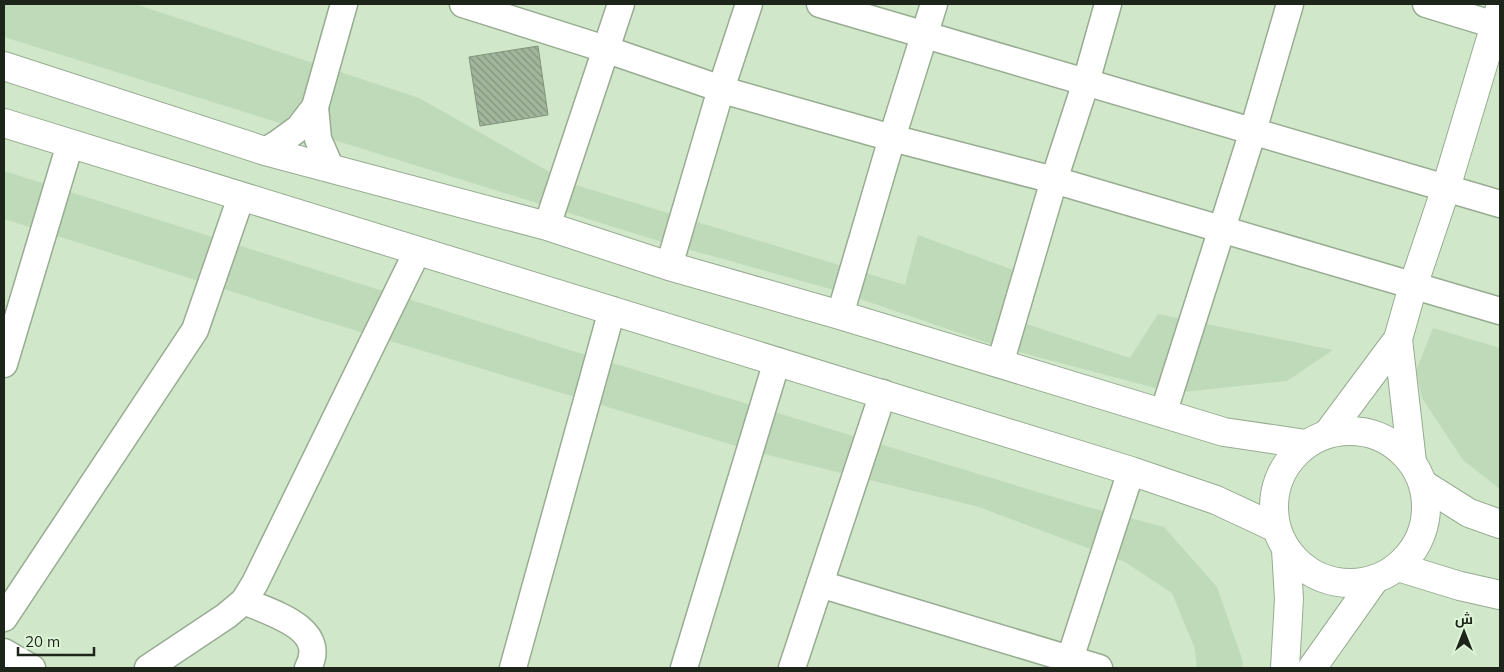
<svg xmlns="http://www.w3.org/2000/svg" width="1504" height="672" font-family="Mulish,Cairo,sans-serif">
  <defs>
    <pattern id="building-back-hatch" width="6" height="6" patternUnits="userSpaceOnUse" patternTransform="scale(1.25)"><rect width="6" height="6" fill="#a1b69b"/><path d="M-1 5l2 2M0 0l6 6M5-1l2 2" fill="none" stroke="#83947e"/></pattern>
  </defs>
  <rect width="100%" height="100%" fill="#d0e7ca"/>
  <!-- built -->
  <g fill="#bfdab8">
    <path d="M4,4H135L419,98L569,183L905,285L918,235L1019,272L1008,318L1130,358L1158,314L1333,350L1287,381L1174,393L1000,347L834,290L662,242L4,37Z"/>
    <path d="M4,171L563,348L1084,506L1164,527L1217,587L1243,662L1242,668H1197L1195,649L1172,593L1125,562L979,507L756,452L321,320L4,219Z"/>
    <path d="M1433,328L1500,348V489L1463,460L1422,398L1416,371Z"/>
  </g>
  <!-- building -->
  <path fill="url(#building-back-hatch)" stroke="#80957a" d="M538,46L548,115L480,126L469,57Z"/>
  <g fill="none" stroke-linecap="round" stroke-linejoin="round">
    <!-- minor casing -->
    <g stroke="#97ac91" stroke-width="29">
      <g id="minor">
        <path d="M463,4L605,49L733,93L892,138L1054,180L1500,311"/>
        <path d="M820,4L1500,204"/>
        <path d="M1426,4L1495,25"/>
        <path d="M315,107L318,139L331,169"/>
        <path d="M265,151L277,144L299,128L315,107L344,4"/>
        <path d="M547,226L621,4"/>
        <path d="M669,266L721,89L749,4"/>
        <path d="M840,315L892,138L934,4"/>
        <path d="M4,364L70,144"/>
        <path d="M1000,364L1054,180L1086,82L1108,4"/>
        <path d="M1163,414L1253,131L1290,4"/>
        <path d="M820,584L1099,668"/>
        <path d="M244,601C271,613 329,628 308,668"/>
        <path d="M4,618L195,330L241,197"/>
        <path d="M4,652L32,668"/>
        <path d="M148,668L226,616L244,601L255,583L417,252"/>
        <path d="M513,668L612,310"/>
        <path d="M684,668L777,361"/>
        <path d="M792,668L883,393"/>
        <path d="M1067,668L1131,471"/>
      </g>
    </g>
    <!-- tertiary casing -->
    <g stroke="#97ac91" stroke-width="30">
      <g id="tertiary">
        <path d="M1398,339L1412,462"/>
        <path d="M1328,433L1398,339L1413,286L1446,188L1500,8"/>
        <path d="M1285,668L1289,599L1286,549"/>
        <path d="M1312,668L1375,579"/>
      </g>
    </g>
    <!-- secondary casing -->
    <g stroke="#97ac91" stroke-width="30">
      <g id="secondary">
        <path d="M4,66L265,151L547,226L669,266L840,315L1224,432L1306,444"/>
        <path d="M4,123L1131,471L1216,500L1276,528"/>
        <circle cx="1350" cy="507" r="76"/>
        <path d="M1423,484L1469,513L1500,524"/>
        <path d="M1398,567L1460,586L1500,595"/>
      </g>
    </g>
    <!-- minor -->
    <use href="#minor" stroke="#fff" stroke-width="26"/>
    <!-- tertiary -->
    <use href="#tertiary" stroke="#fff" stroke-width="28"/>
    <!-- secondary -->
    <use href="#secondary" stroke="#fff" stroke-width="28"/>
  </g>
  <!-- border -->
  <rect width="1504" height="672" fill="none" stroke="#1d251b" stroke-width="10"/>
  <!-- north arrow -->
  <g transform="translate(1464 632)" stroke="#ddf4d7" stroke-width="4" paint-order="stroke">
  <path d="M0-4L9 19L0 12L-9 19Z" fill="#1d251b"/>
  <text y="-8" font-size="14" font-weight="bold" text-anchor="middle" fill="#1d251b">ش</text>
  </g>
  <!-- scale -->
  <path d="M18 647v8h76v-8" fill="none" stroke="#1d251b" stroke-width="2.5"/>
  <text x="25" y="647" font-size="15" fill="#1d251b" stroke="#ddf4d7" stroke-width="4" paint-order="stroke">20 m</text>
</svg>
